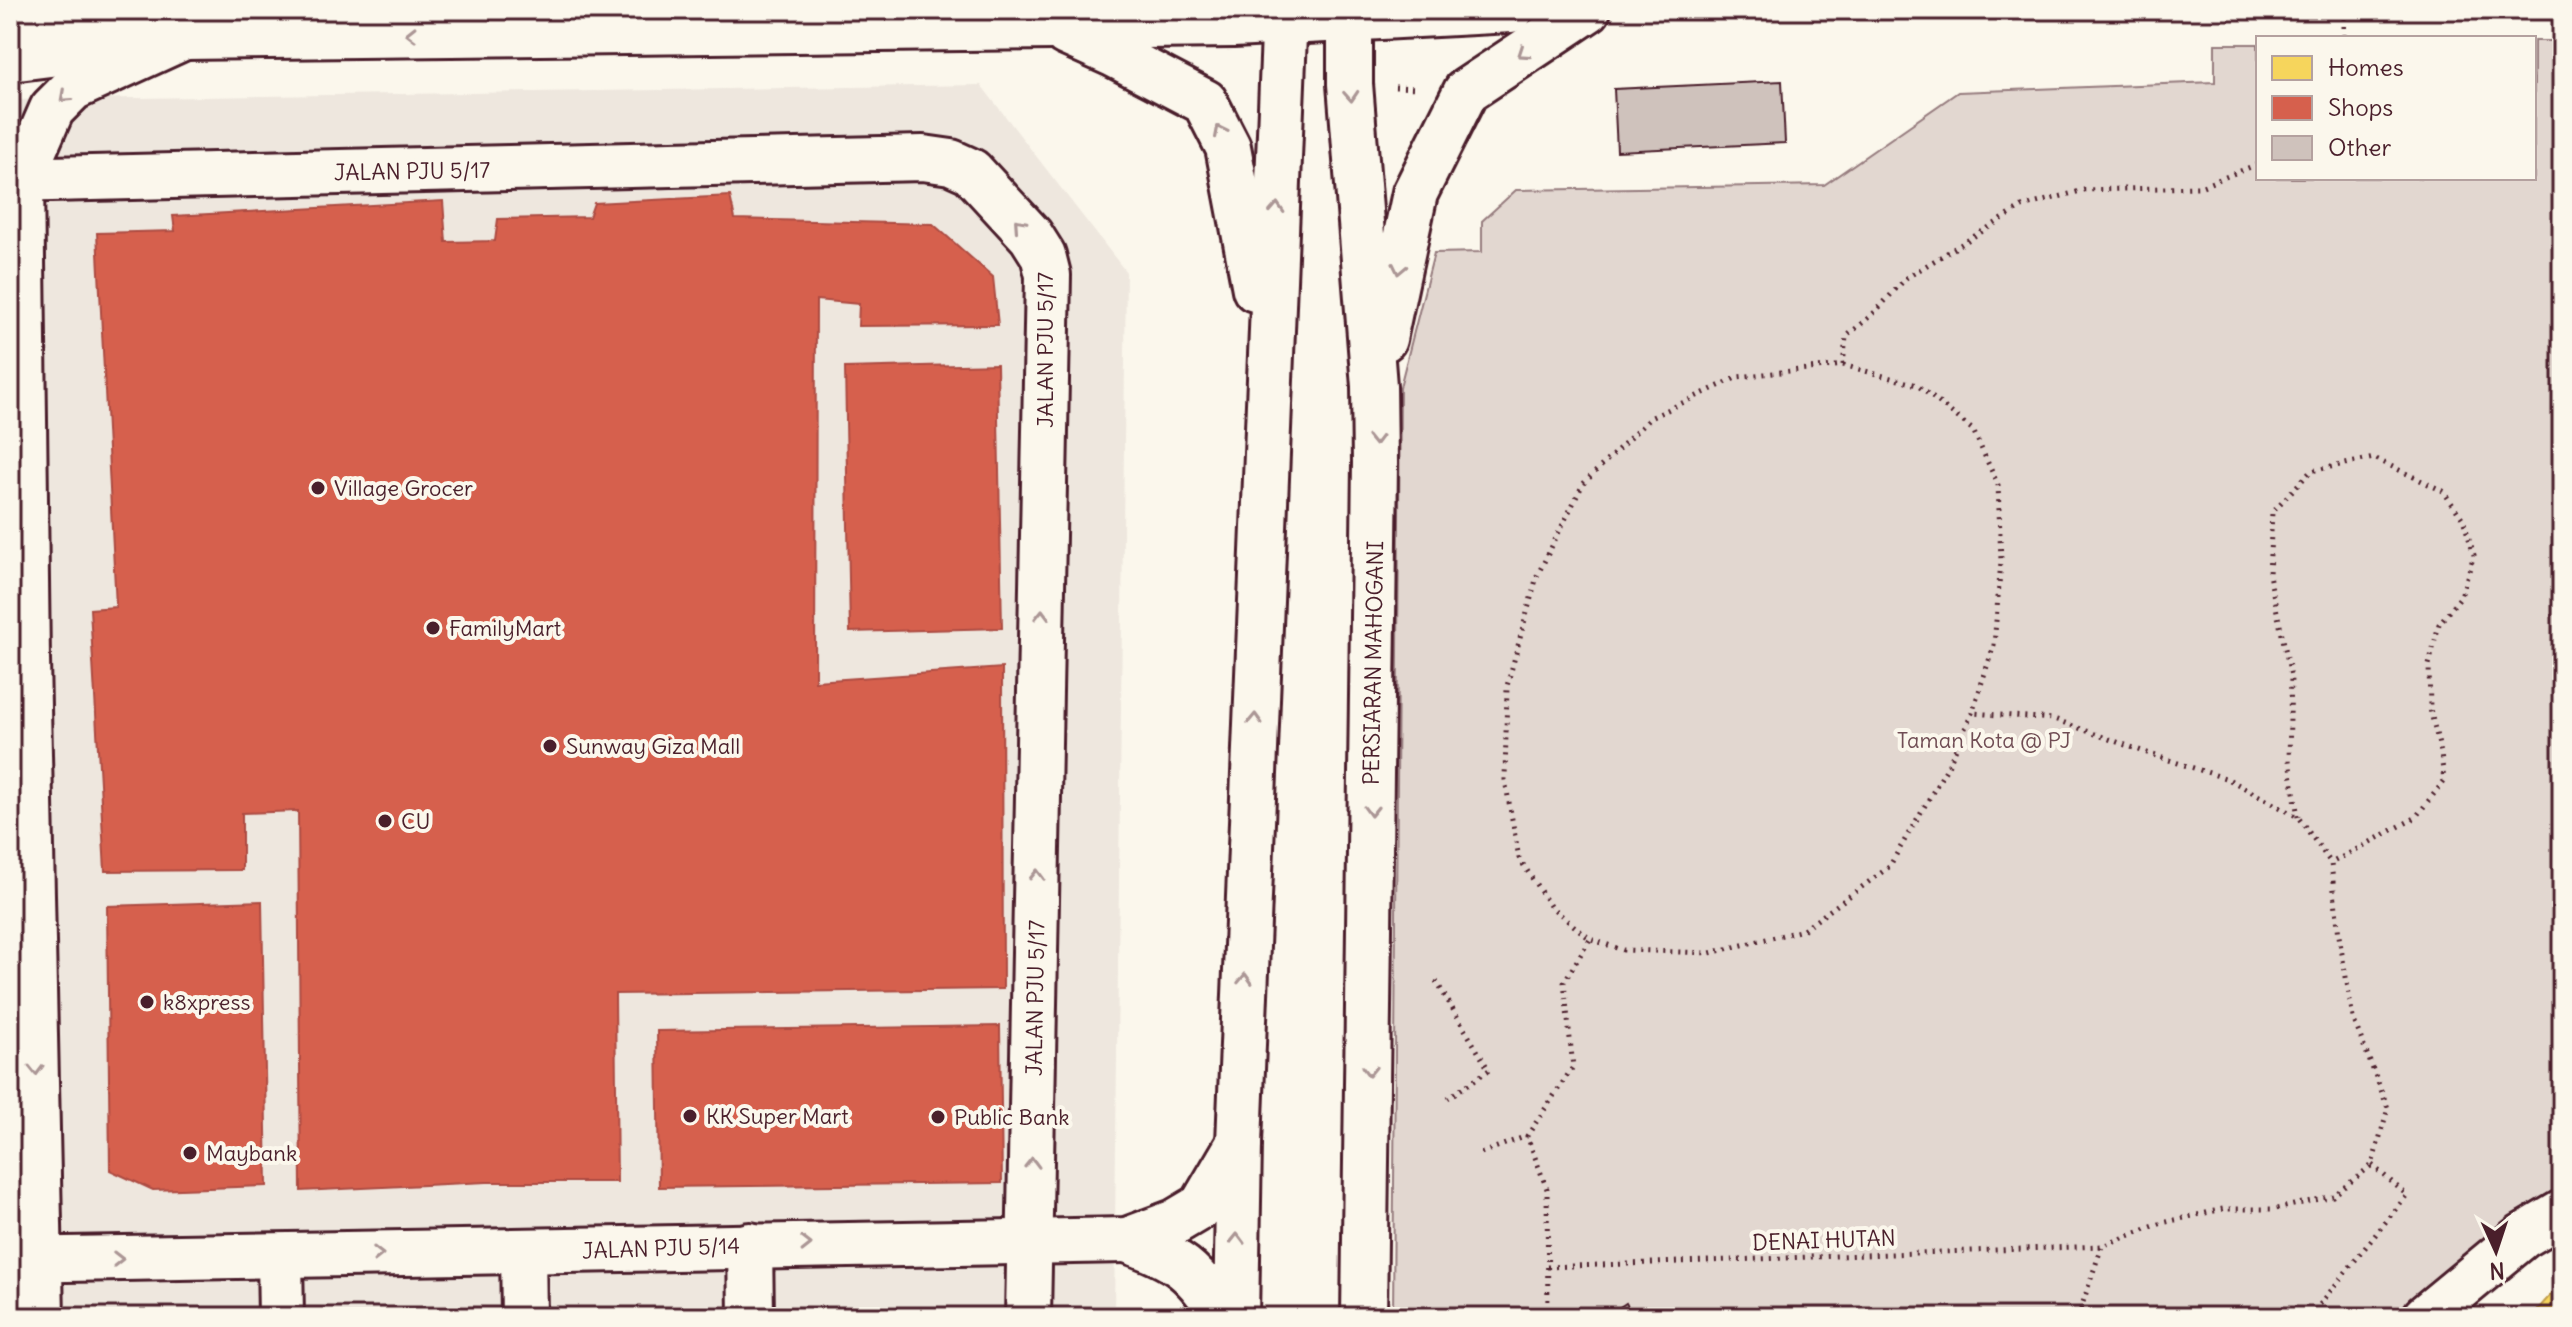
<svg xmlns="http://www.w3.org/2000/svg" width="2572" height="1327" font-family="Delius,sans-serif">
  <rect width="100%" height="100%" fill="#fbf7ec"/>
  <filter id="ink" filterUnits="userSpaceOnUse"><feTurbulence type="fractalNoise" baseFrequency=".0125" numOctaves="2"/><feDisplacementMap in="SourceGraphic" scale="16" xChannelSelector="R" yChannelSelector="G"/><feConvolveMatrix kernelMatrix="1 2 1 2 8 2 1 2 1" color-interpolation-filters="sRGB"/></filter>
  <g filter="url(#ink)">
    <!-- built -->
    <path fill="#eee7de" d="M981,85L1126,272L1114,1317H10V100Z"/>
    <!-- green -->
    <path fill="#e2d7d0" stroke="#967b7e" stroke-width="2" d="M2534,41H2562V1185L2512,1215L2391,1317H1393L1400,387L1434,253L1482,252V221L1516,190L1824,185L1958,92L2215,82V44H2258V178H2534Z"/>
    <!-- homes -->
    <path fill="#f6d55c" stroke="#c29e4d" stroke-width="2" d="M2562,1282V1317H2531Z"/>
    <!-- shops -->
    <g fill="#d6604d" stroke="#ac4c43" stroke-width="2">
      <path d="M730,196L735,219L933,224L993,277L998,325L858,326L859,304L816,300L815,681L1002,668L1003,989L615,994L617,1182H487L301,1191L298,811L242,813V870L105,871L90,609L116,607L97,233L175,231L173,216L443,201L446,242L495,241L498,219L589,217L594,203Z"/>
      <path d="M997,364L1002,628L850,632L845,368Z"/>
      <path d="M262,901L267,1186L153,1190L110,1170L107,906Z"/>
      <path d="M1000,1026L1002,1183L659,1187L657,1031Z"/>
    </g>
    <!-- building -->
    <g fill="#cfc2bc" stroke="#4a1f2b" stroke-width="2">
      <path d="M1782,81L1785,143L1617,151L1614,89Z"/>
      <path d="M1626,1303L1634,1317H1605Z"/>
    </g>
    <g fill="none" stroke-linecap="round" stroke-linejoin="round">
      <!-- minor casing -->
      <g stroke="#4a1f2b" stroke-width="50">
        <g id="minor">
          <path d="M10,180L923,158L951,162L971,171L1031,236L1043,255L1048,275L1028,1317"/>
          <path d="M21,180L27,660L41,1317"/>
          <path d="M1127,1240C1177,1258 1196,1270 1223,1317"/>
          <path d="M750,1245L751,1317"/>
          <path d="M523,1251L524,1317"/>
          <path d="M280,1257L281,1317"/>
          <path d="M10,1260L1127,1240L1175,1222L1202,1206L1239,1143"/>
          <path d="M2425,1317L2523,1236L2562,1213"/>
        </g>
      </g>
      <!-- major casing -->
      <g stroke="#4a1f2b" stroke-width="50">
        <g id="major">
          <path d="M1350,10V84L1374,386L1375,463L1364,1317"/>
          <path d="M10,22L184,37L1233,25L1511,10"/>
          <path d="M1066,33L1115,55L1205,102L1228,147L1255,289"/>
          <path d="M10,59L98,48"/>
          <path d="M21,180L52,109L73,88L182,38"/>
          <path d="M1384,339L1415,193L1466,91L1588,10"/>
          <path d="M1236,1317L1239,1143L1285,10"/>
        </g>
      </g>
      <!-- path -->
      <g stroke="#4a1f2b" stroke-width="5" stroke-dasharray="2 6" stroke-linecap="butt">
        <path d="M2344,10V38"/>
        <path d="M1395,87L1417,88"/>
        <path d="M1843,365L1917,385L1973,430L1998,485L2001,561L1994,645L1972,713L1948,766L1889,867L1803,930L1710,953L1623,950L1590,939L1550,906L1519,858L1505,780L1507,686L1537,576L1583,484L1650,418L1738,377Z"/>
        <path d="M1843,365L1846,337L1876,311L1906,278L2022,207L2084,190L2200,187L2258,164"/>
        <path d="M2298,817L2289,760L2291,676L2269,575L2272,512L2311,471L2374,458L2443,491L2463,519L2474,555L2461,596L2439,624L2429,665L2430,709L2441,753L2444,781L2415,818L2331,863"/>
        <path d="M1436,981L1489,1070L1448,1098"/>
        <path d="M1481,1153L1527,1136"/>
        <path d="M1547,1267L2102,1246L2162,1223L2223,1209H2276L2333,1196L2372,1165L2388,1108L2353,1018L2339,936L2331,863L2298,817L2228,779L2150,754L2054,719L1972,713"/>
        <path d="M1548,1317L1547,1189L1527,1136L1573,1067L1564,982L1590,939"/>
        <path d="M2078,1317L2102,1246"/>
        <path d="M2310,1317L2407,1195L2372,1165"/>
      </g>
      <!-- minor -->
      <use href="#minor" stroke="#fbf7ec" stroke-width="44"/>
      <!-- major -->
      <use href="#major" stroke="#fbf7ec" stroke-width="44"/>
    </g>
    <!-- one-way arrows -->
    <defs><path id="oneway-chevron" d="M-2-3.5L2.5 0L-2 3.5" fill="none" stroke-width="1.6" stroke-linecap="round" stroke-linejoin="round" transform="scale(2)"/></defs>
    <g stroke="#ab9695">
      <use href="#oneway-chevron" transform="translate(411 34) rotate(179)"/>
      <use href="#oneway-chevron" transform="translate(1523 53) rotate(146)"/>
      <use href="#oneway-chevron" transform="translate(1351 96) rotate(86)"/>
      <use href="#oneway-chevron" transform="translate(65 97) rotate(138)"/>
      <use href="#oneway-chevron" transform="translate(1220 131) rotate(-117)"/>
      <use href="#oneway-chevron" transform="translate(1277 208) rotate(-87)"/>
      <use href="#oneway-chevron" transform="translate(1019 224) rotate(-132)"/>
      <use href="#oneway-chevron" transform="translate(1399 269) rotate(102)"/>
      <use href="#oneway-chevron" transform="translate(1375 440) rotate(89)"/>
      <use href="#oneway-chevron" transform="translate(1042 615) rotate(-89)"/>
      <use href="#oneway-chevron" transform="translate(1255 719) rotate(-88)"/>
      <use href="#oneway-chevron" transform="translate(1371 811) rotate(91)"/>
      <use href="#oneway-chevron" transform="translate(1037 875) rotate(-89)"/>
      <use href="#oneway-chevron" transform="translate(1245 979) rotate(-88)"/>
      <use href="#oneway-chevron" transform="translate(36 1070) rotate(89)"/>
      <use href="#oneway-chevron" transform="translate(1369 1071) rotate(91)"/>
      <use href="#oneway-chevron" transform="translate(1032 1163) rotate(-89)"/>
      <use href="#oneway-chevron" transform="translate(1237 1239) rotate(-89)"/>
      <use href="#oneway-chevron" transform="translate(806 1244) rotate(-1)"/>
      <use href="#oneway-chevron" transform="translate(378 1254) rotate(-1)"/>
      <use href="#oneway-chevron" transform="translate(118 1259) rotate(-1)"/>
    </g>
  </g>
  <!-- markers -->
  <g fill="#4a1f2b" stroke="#fbf7ec" stroke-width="3">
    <circle cx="318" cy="488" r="8"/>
    <circle cx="433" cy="628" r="8"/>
    <circle cx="550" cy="746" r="8"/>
    <circle cx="385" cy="821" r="8"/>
    <circle cx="147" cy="1002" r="8"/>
    <circle cx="690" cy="1116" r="8"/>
    <circle cx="938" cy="1117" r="8"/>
    <circle cx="190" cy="1153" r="8"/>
  </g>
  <g text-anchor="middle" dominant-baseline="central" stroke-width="8" stroke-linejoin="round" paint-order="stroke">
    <!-- street labels -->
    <g font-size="22" fill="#4a1f2b" stroke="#fbf7ec">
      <text transform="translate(412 171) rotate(-1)">JALAN PJU 5/17</text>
      <text transform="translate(1045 350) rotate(-90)">JALAN PJU 5/17</text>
      <text transform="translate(1373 663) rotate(-89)">PERSIARAN MAHOGANI</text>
      <text transform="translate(1035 998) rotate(-89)">JALAN PJU 5/17</text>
      <text transform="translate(1824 1240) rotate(-2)">DENAI HUTAN</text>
      <text transform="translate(661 1248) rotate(-2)">JALAN PJU 5/14</text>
    </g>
    <!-- poi labels -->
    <g font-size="22" fill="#4a1f2b" stroke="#fbf7ec" text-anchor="start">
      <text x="334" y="488">Village Grocer</text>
      <text x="449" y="628">FamilyMart</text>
      <text x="566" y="746">Sunway Giza Mall</text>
      <text x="401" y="821">CU</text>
      <text x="163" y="1002">k8xpress</text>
      <text x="706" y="1116">KK Super Mart</text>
      <text x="954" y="1117">Public Bank</text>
      <text x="206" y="1153">Maybank</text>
    </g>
    <!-- park labels -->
    <g font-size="22" fill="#704d54" stroke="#fbf7ec">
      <text x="1984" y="740">Taman Kota @ PJ</text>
    </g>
  </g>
  <!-- margin -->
  <rect width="2572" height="1327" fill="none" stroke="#fbf7ec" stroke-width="40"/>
  <rect x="20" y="20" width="2532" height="1287" fill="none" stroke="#4a1f2b" stroke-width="3" filter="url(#ink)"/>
  <!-- legend -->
  <rect x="2256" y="36" width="280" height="144" fill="#fbf7ec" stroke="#b4a19f" stroke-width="2"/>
  <rect x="2272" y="56" width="40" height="24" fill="#f6d55c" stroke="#b4a19f" stroke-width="2"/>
  <text x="2328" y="76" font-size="24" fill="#4a1f2b">Homes</text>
  <rect x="2272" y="96" width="40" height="24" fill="#d6604d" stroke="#b4a19f" stroke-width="2"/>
  <text x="2328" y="116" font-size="24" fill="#4a1f2b">Shops</text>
  <rect x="2272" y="136" width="40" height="24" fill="#cfc2bc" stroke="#b4a19f" stroke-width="2"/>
  <text x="2328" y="156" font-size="24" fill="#4a1f2b">Other</text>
  <!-- north arrow -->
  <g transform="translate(2496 1251) rotate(177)" stroke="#fbf7ec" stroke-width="6" paint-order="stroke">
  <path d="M0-6L14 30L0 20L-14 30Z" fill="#4a1f2b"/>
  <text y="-12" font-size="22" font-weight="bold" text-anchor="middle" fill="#4a1f2b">N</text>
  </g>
</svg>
